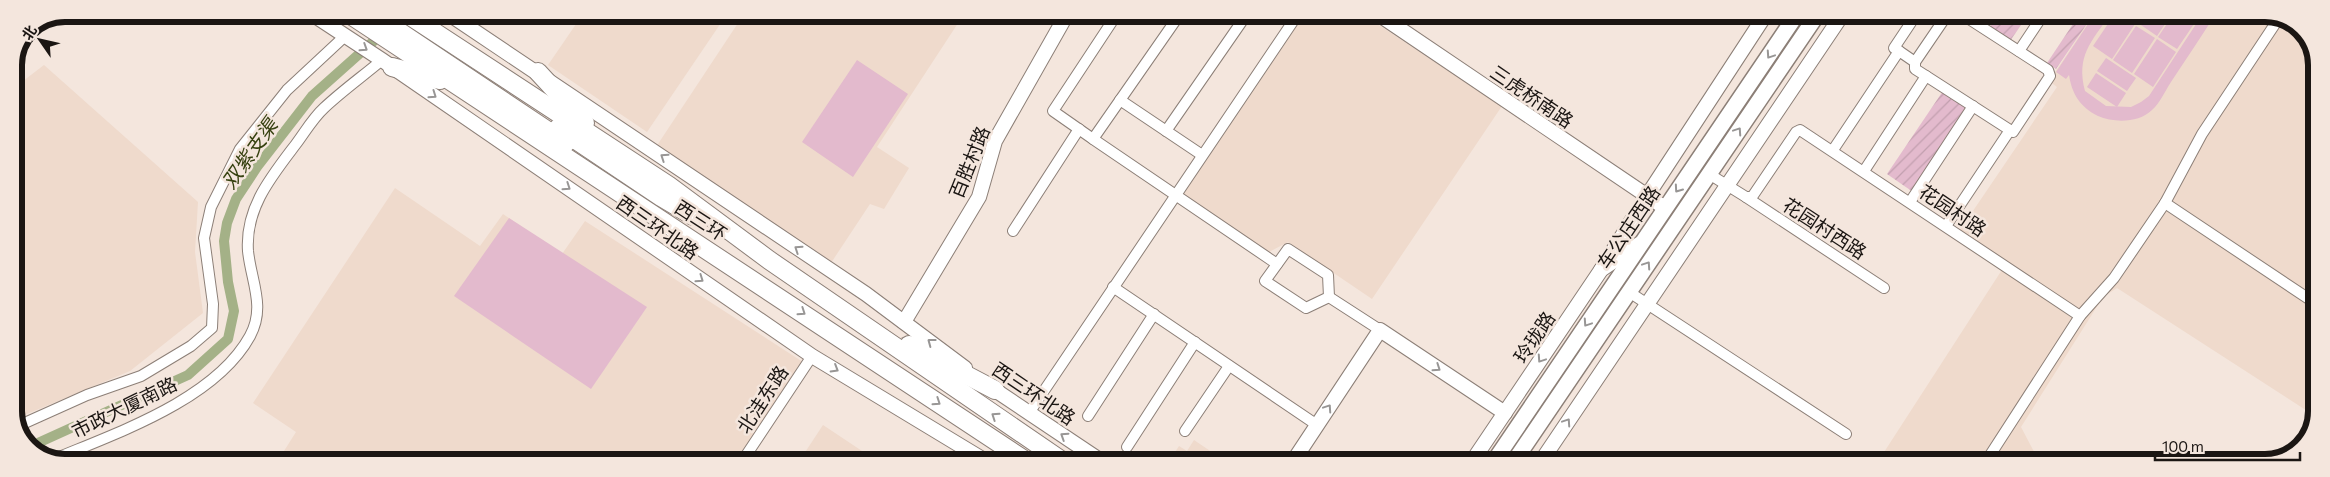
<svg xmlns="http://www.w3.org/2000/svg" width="2330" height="477" font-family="Commissioner,'Noto Sans SC',sans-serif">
  <defs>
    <pattern id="garden-furrows" width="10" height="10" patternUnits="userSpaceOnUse" patternTransform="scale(1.25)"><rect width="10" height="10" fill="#e3bacd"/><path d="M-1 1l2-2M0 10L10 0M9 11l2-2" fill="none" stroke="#c29faf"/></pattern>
  </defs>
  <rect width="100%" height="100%" fill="#f4e6dd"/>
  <!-- built -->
  <g fill="#efdacc">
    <path d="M583,14H727L647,132L548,65Z"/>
    <path d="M744,14H964L877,147L909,168L884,209L870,204L829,266L654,150Z"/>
    <path d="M1305,14H1362L1502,106L1372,299L1288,242L1267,253L1182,196Z"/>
    <path d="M2093,15H2274L2303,31L2316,59L2315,416L2117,288L2103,297L2021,427L2040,463H1877L2007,262L1960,230L2057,87L2049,81Z"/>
    <path d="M44,65L198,202L195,252L203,313L130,371L15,419L14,88Z"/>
    <path d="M395,188L480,246L503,214L562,254L585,221L806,364L741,463L277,462L296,432L253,403Z"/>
    <path d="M823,425L880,463H798Z"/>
    <path d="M1194,440L1228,463H1168L1179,446L1187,451Z"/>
  </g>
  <!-- garden -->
  <g fill="url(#garden-furrows)">
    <path d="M1998,15H2028L2010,41L1989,28Z"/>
    <path d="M2079,15H2093L2056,69L2047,63Z"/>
    <path d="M1943,91L1969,108L1913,192L1887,174Z"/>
  </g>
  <!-- pitch -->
  <g fill="#e3bacd">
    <path d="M2094,15H2110C2091,42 2076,56 2085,91L2106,106L2131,107L2141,102L2149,96L2202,15H2215C2201,37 2186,59 2171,82C2165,91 2160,103 2152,110C2139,123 2114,123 2098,116C2080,107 2072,94 2069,75L2066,79L2056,72Z"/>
    <path d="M2114,15H2121L2135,24L2112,59L2093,46Z"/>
    <path d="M2143,15H2171L2157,36L2138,23Z"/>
    <path d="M2173,15H2200L2177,49L2158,37Z"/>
    <path d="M2136,26L2155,38L2132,73L2113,60Z"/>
    <path d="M2157,39L2176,52L2153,87L2134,74Z"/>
    <path d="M2106,58L2136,78L2127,91L2097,71Z"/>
    <path d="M857,60L908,94L853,177L802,142Z"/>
    <path d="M2096,73L2126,93L2117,107L2087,87Z"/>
    <path d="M509,218L647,307L591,389L454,296Z"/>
  </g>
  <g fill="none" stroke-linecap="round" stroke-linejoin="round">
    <!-- canal -->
    <path stroke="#a4b187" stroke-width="10" d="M29,447L188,375L228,339L234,311L228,282L224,241L227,223L236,199L257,167L312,96L404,14"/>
    <!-- street casing -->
    <g stroke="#8c7f77" stroke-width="12">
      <g id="street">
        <path d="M1180,14L1093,139L1277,264"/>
        <path d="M1899,51L1894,48L1916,15"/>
        <path d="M2019,51L2043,15"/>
        <path d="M1915,62L1947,15"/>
        <path d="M1120,100L1202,155"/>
        <path d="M1166,131L1247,14"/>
        <path d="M1093,139L1053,111L1117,14"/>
        <path d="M1833,150L1899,51L1915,62V69L1926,76"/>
        <path d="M1864,171L1926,76L2013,132L2050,76L2048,70L1966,17L1968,15"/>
        <path d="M1709,174L1746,197H1752L1796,132L1800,130L2080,316"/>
        <path d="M1746,197L1884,288"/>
        <path d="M1910,202L1973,106"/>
        <path d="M2165,203L2315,303"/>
        <path d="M1946,226L2010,130"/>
        <path d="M1013,231L1079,129"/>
        <path d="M1288,249L1328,275L1329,297L1306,308L1265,281Z"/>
        <path d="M1113,287L1317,425"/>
        <path d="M1629,292L1846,434"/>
        <path d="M1329,297L1380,330"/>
        <path d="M2315,360L2313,358L2315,354"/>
        <path d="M1029,413L1298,14"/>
        <path d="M1088,416L1154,314"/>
        <path d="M18,426L87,395L141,376L191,346L212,328L213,304L204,238L211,207L240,149L287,90L345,36"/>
        <path d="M1185,431L1229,366"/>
        <path d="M1127,447L1195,342"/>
        <path d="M52,460C116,433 215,400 250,336C266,307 251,281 248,251C245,208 271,177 296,144C305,132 313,118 324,108C342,91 363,76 382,60"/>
        <path d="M741,463L812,356"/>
        <path d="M1985,463L2080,316L2114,278L2165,203L2202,134L2279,18"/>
      </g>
    </g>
    <!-- secondary casing -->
    <g stroke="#8c7f77" stroke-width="16">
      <g id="secondary">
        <path d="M312,14L382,60L812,356L989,463"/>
        <path d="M449,14L866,294L965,368"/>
        <path d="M1378,14L1665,208"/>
        <path d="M1601,270L1647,196L1766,14"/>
        <path d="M904,322L979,197L995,141L1067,14"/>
        <path d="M986,384L1104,463"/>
        <path d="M1292,463L1380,330L1505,413"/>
        <path d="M1471,463L1601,270L1639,244"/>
        <path d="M1540,463L1842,15"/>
      </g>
    </g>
    <!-- primary casing -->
    <g stroke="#8c7f77" stroke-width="18">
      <g id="primary">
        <path d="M1493,463L1797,14"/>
        <path d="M1513,463L1817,15"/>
      </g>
    </g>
    <!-- highway casing -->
    <g stroke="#8c7f77" stroke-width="20">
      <g id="highway">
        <path d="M349,14L1029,463"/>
        <path d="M373,14L566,143"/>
        <path d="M407,14L668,185L769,260L1065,463"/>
        <path d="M392,67L440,80"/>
        <path d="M538,72L585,123"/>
        <path d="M558,128L661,197L693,216"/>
        <path d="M909,345L995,390"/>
      </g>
    </g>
    <!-- street -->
    <use href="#street" stroke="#fff" stroke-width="10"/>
    <!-- secondary -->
    <use href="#secondary" stroke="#fff" stroke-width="14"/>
    <!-- primary -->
    <use href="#primary" stroke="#fff" stroke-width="15"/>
    <!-- highway -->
    <use href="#highway" stroke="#fff" stroke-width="18"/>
  </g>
  <!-- one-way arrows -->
  <defs><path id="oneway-chevron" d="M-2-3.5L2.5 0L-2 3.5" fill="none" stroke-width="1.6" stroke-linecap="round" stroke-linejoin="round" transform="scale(1.25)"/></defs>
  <g stroke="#989695">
    <use href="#oneway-chevron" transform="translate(364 48) rotate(33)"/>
    <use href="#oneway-chevron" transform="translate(1770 55) rotate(124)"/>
    <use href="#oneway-chevron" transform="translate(433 95) rotate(35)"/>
    <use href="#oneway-chevron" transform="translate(1738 131) rotate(-56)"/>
    <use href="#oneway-chevron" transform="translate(664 157) rotate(-146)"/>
    <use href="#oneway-chevron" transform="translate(567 187) rotate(34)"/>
    <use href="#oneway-chevron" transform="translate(1678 189) rotate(125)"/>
    <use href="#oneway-chevron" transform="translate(798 249) rotate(-146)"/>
    <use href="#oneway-chevron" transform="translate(1647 265) rotate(-56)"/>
    <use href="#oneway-chevron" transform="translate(700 279) rotate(35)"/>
    <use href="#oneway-chevron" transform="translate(802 312) rotate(34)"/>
    <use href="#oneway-chevron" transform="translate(1587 323) rotate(124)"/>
    <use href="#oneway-chevron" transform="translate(931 342) rotate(-143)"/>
    <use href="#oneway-chevron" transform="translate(1541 359) rotate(124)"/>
    <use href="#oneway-chevron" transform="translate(1437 368) rotate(34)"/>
    <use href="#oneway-chevron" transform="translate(835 369) rotate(31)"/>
    <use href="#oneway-chevron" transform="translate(937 402) rotate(34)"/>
    <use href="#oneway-chevron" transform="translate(1328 408) rotate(-56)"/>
    <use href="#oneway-chevron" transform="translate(995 416) rotate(-146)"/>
    <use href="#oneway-chevron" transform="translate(1567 422) rotate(-56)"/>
    <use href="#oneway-chevron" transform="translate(1064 436) rotate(-147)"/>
  </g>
  <g text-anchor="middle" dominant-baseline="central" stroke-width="5" stroke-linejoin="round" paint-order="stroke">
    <!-- street labels -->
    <g font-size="19" fill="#1b1613" stroke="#f4e6dd">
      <text transform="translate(1532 96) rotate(34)">三虎桥南路</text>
      <text transform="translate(969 162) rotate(-68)">百胜村路</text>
      <text transform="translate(1953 210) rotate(34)">花园村路</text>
      <text transform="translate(701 220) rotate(33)">西三环</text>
      <text transform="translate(658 227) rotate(35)">西三环北路</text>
      <text transform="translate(1628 227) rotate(-56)">车公庄西路</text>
      <text transform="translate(1825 228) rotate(33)">花园村西路</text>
      <text transform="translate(1534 337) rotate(-56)">玲珑路</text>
      <text transform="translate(1034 393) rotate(34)">西三环北路</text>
      <text transform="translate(762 399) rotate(-57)">北洼东路</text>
      <text transform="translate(124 407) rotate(-26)">市政大厦南路</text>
    </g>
    <!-- water labels -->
    <g font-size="20" font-style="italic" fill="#364110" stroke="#f4e6dd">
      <text transform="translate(249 153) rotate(-55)">双紫支渠</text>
    </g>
  </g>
  <!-- crop -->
  <path d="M0 0H2330V477H0ZM65 22H2265A43 43 0 0 1 2308 65V411A43 43 0 0 1 2265 454H65A43 43 0 0 1 22 411V65A43 43 0 0 1 65 22Z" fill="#f4e6dd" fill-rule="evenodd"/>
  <path fill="none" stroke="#1b1613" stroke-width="6" d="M65 22H2265A43 43 0 0 1 2308 65V411A43 43 0 0 1 2265 454H65A43 43 0 0 1 22 411V65A43 43 0 0 1 65 22Z"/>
  <!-- north arrow -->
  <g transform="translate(40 40) rotate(304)" stroke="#f4e6dd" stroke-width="4" paint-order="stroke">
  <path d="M0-4L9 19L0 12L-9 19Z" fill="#1b1613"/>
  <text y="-8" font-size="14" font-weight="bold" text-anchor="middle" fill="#1b1613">北</text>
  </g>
  <!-- scale -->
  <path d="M2155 452v8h145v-8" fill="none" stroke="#1b1613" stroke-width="2.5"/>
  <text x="2162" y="452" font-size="15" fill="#1b1613" stroke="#f4e6dd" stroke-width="4" paint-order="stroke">100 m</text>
</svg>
